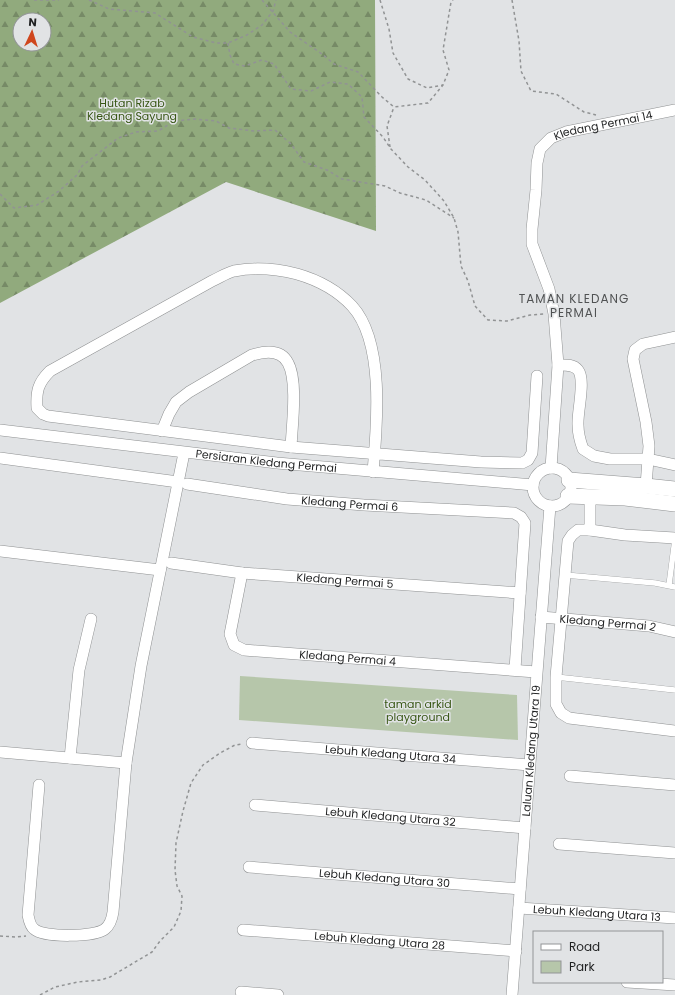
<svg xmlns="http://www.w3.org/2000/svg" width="675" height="995" font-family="Poppins,sans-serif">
  <defs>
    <pattern id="forest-firs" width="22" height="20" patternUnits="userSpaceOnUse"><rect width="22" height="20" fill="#91aa7d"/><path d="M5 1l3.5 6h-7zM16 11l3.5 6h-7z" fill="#768a66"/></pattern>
  </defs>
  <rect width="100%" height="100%" fill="#e1e3e5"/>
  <!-- forest -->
  <path fill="url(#forest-firs)" fill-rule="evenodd" d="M0,0H375L376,231L226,182L0,303ZM20,20H44V44H20Z"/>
  <!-- green -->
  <path fill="#b6c6aa" d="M240,676L517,695L518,740L239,720Z"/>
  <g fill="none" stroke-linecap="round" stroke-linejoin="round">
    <!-- service casing -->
    <g stroke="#8f9192" stroke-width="6">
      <g id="service">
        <path d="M565,575L655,583L675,587"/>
        <path d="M669,585L675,539"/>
        <path d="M556,677L675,690"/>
      </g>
    </g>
    <!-- minor casing -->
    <g stroke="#8f9192" stroke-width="12">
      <g id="minor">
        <path d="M558,365C565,365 573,364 578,370C586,380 577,412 578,425C578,433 580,441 583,449L594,456L610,459H648L675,465"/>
        <path id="s1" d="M0,430L277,463L533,485"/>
        <path d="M162,431L169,414L176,402L189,392L252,355C265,351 281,349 288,363C298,381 292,426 291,447"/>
        <path d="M0,458L178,482"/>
        <path id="s2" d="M551,468L558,365L554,314L549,289L532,244V229L536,190L537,163L540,149L551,138L566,132L675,110"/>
        <circle cx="552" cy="487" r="19"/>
        <path d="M373,472C377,426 385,342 352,306C337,290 318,280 297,274C277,269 255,267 234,271C226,273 219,278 212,281L50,371C38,383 36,391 37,408L43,414L48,416L291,447L481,462L522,463L528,460L532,453L537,376"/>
        <path id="s3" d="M187,484L287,499L364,505L514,513L521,517L525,523L515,669"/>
        <path d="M646,486L649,446L646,422L633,359L635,350L643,344L675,337"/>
        <path d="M590,496V530"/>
        <path d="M675,538L625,535L590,530H578L572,535L568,541L556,677V704L561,713L569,718L675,731"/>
        <path d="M0,551L160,570"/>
        <path id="s4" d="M171,563L242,573L520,593"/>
        <path id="s5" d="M242,573L230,634L234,645L244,650L536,672"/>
        <path id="s6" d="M541,617L649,626L675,632"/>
        <path id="s7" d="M252,743L529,765"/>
        <path d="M0,752L126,763"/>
        <path d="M70,758L79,670L91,619"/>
        <path d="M570,776L675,785"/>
        <path d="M39,785L28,915C29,920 30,926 34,929C44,938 95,937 105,929C110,925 112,919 113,912L126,763L141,666L184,453"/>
        <path id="s8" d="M255,805L525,828"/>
        <path d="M559,844L675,853"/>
        <path id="s9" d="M249,867L520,889"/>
        <path id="s10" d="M519,908L675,918"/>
        <path id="s11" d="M243,930L516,951"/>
        <path d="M627,982L675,985"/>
        <path d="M241,992L278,995"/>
        <path id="s12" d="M512,995L550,506"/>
      </g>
    </g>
    <!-- secondary casing -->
    <g stroke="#8f9192" stroke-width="16">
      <g id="secondary">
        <path d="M569,480L646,486L675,489"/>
        <path d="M568,496L625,498L675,504"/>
      </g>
    </g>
    <!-- path -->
    <g stroke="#919394" stroke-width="1.5" stroke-dasharray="3 3" stroke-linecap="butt">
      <path d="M34,0H59"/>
      <path d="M89,0L109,9L155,13L193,37L216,43H228L247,35L262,25L273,11L276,0"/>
      <path d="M262,0L290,32L322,54L334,64L358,72L382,97L394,107L428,103L443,85L449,70L443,50L451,2L453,0"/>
      <path d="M380,0L389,29L393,53L408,79L427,88L443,85"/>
      <path d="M512,0L519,41L521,71L531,91L556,94L584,112L596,115"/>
      <path d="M228,43L230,55L234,64L245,66L262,60L274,64L291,89L311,91L330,82L348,84L362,97L364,117L383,137L391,149L408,167L425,180L444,201L454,218L458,232L461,266L468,281L475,306L488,320L507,321L530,315L544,314"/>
      <path d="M390,147L387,126L394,107"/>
      <path d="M0,194L14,208L37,205L59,191L77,175L82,166L118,138L136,132L158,131L175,121L195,119L216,121L229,128L254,131L275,130L291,144L304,162L327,170L342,179L385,186L400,193L426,200L454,218"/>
      <path d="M0,936L16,937L26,936"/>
      <path d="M40,995L55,987L78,982L101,980L110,977L152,952L160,941L174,927L181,911L182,896L177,886L175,870L176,843L183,811L191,783L203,765L220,753L235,745L242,744"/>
    </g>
    <!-- service -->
    <use href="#service" stroke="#fff" stroke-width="5.5"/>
    <!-- minor -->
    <use href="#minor" stroke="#fff" stroke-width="11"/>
    <!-- secondary -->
    <use href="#secondary" stroke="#fff" stroke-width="15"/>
  </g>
  <g text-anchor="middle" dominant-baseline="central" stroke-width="3" stroke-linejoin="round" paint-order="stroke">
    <!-- park labels -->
    <g font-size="11" fill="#375614" stroke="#e1e3e5">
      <text x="132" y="103">Hutan Rizab<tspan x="132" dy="13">Kledang Sayung</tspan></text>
      <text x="418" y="704">taman arkid<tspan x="418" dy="13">playground</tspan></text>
    </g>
    <!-- street labels -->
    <g font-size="11" fill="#1f2021" stroke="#e1e3e5">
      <text stroke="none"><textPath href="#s2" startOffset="393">Kledang Permai 14</textPath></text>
      <text stroke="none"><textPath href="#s1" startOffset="268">Persiaran Kledang Permai</textPath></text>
      <text stroke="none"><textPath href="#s3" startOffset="164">Kledang Permai 6</textPath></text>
      <text stroke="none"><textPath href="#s4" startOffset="175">Kledang Permai 5</textPath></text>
      <text stroke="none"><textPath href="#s6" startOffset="67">Kledang Permai 2</textPath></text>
      <text stroke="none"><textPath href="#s5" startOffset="189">Kledang Permai 4</textPath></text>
      <text stroke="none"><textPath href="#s12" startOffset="245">Laluan Kledang Utara 19</textPath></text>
      <text stroke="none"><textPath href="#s7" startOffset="139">Lebuh Kledang Utara 34</textPath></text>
      <text stroke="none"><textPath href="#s8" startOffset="136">Lebuh Kledang Utara 32</textPath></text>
      <text stroke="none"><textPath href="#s9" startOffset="136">Lebuh Kledang Utara 30</textPath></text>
      <text stroke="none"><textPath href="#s10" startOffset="78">Lebuh Kledang Utara 13</textPath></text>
      <text stroke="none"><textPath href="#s11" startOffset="137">Lebuh Kledang Utara 28</textPath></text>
    </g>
    <!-- neighbourhood labels -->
    <g font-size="12" letter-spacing="1" fill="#505253" stroke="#e1e3e5">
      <text x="574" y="298">TAMAN KLEDANG<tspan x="574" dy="14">PERMAI</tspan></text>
    </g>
  </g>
  <!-- legend -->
  <rect x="533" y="931" width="130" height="52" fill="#e1e3e5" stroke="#939597"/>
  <rect x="541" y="944" width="20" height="6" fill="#ffffff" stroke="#939597"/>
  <text x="569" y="951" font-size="12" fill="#1f2021">Road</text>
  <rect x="541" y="961" width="20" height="12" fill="#b6c6aa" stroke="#939597"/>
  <text x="569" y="971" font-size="12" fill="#1f2021">Park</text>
  <!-- north arrow -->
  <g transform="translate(32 32) rotate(4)"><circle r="19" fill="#e1e3e5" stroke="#939597"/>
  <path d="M0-3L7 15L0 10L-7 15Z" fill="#cf461d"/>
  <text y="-6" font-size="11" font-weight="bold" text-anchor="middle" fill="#1f2021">N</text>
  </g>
</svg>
